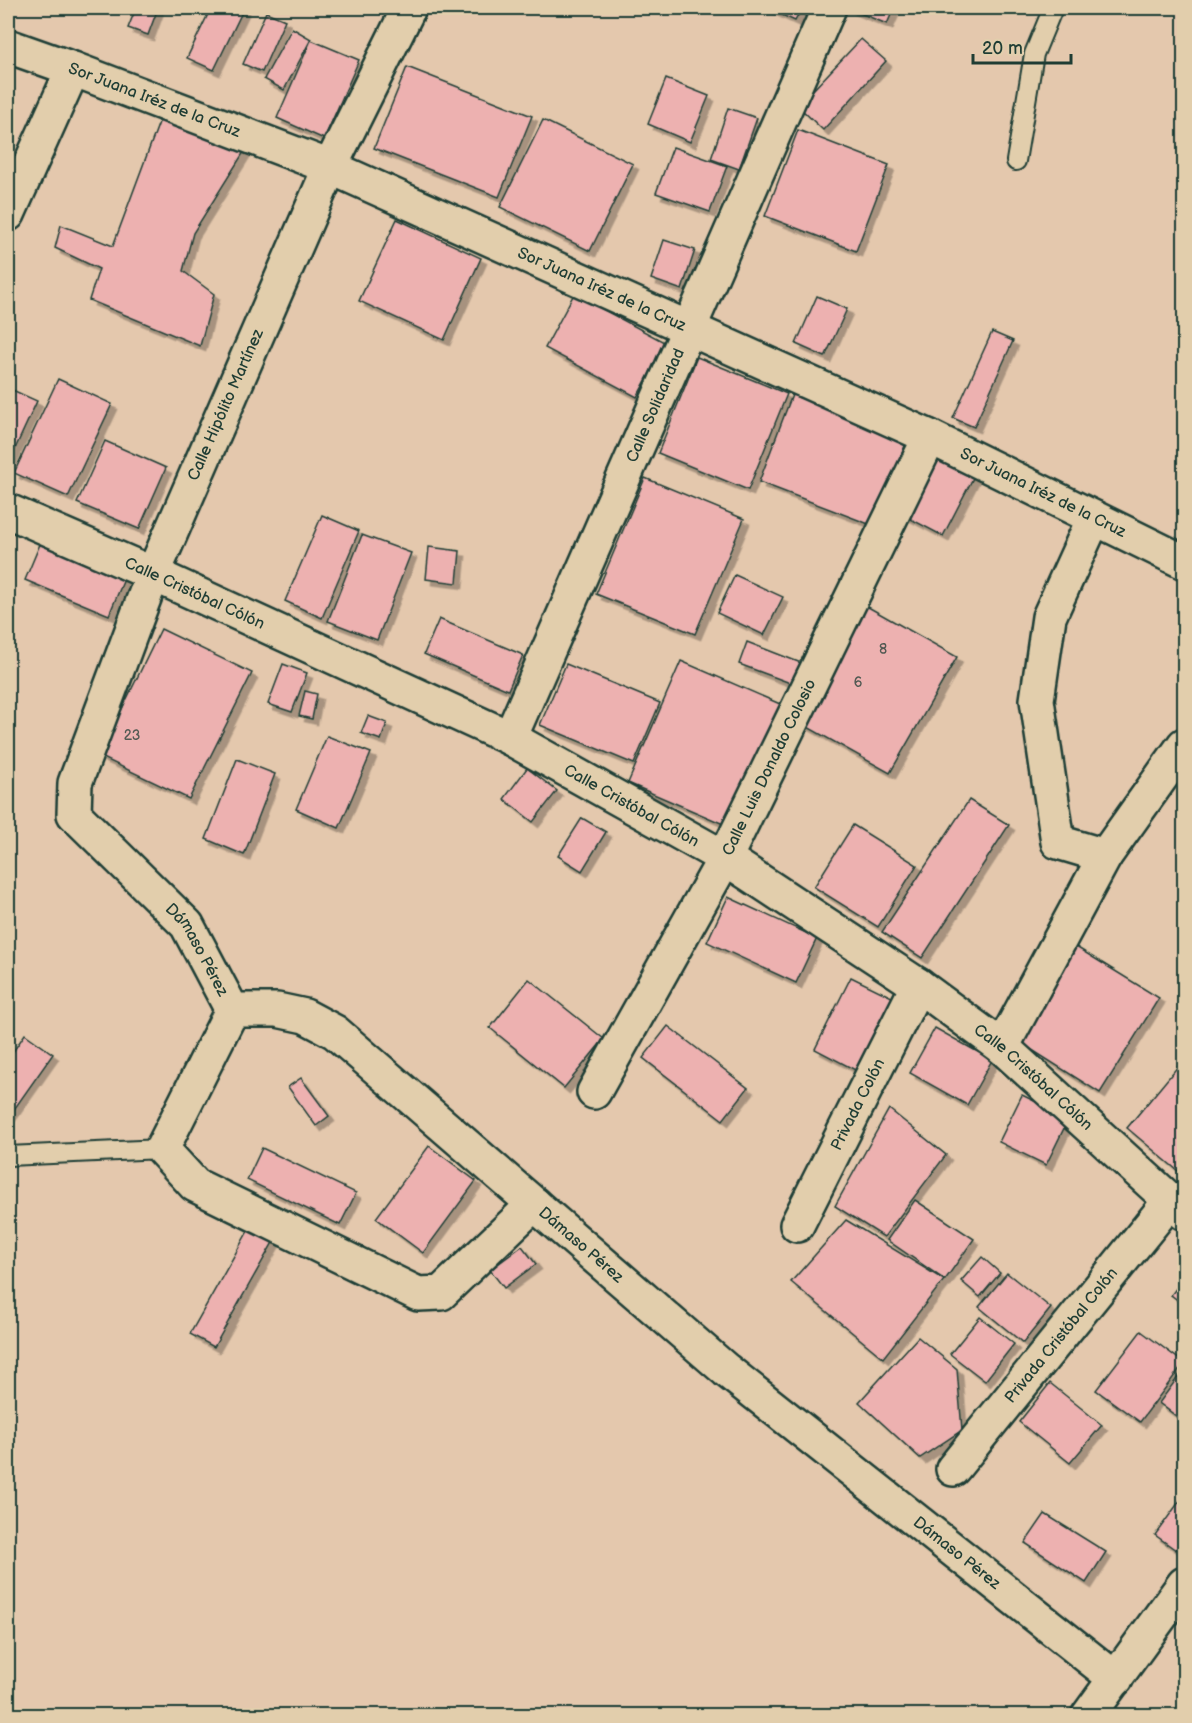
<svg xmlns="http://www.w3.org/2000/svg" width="1192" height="1723" font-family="'Balsamiq Sans',sans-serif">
  <defs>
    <filter id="shadow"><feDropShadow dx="5.5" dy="5.5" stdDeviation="0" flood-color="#0004"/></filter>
  </defs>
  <rect width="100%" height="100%" fill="#e4c8ad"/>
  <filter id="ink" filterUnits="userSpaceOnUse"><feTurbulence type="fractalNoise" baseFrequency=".0167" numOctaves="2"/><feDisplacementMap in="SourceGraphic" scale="12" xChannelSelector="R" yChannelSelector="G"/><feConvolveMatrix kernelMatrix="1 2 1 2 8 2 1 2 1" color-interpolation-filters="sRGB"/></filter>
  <g filter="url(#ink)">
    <!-- building -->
    <g fill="#edb1b0" stroke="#1f3d34" stroke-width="1.5" filter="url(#shadow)">
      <path d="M136,8H158L148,35L128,28Z"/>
      <path d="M211,8H244L214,70L187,58Z"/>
      <path d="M767,8H802L795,21Z"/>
      <path d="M850,8H894L887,24L850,9Z"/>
      <path d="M266,12L285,20L262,72L243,64Z"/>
      <path d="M292,28L311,39L284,90L264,79Z"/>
      <path d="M861,39L886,61L823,130L798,106Z"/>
      <path d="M311,40L359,60L324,139L277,118Z"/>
      <path d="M407,67L532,116L499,197L374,148Z"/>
      <path d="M666,79L709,96L690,142L648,124Z"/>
      <path d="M728,108L757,118L739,169L711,159Z"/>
      <path d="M161,117L249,144L193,233L183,271L214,294L200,346L89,300L99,269L55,248L61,225L113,246Z"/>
      <path d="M543,120L633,164L590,251L500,207Z"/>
      <path d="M798,130L889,165L856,251L765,216Z"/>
      <path d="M673,147L727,166L710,212L656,193Z"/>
      <path d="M397,219L481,258L444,340L359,301Z"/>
      <path d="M664,240L695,250L682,290L651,279Z"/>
      <path d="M574,294L666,343L637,397L545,348Z"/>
      <path d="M817,296L847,309L825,357L796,344Z"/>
      <path d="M992,332L1013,341L974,427L953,418Z"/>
      <path d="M697,357L787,394L748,490L658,453Z"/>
      <path d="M58,379L112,404L68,497L14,473Z"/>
      <path d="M8,388L37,401L8,464Z"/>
      <path d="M792,395L908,438L874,526L759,482Z"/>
      <path d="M105,441L166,468L139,529L77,503Z"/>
      <path d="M934,456L974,476L943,536L903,515Z"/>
      <path d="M645,478L744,519L695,634L596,594Z"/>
      <path d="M322,515L359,531L322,618L285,601Z"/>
      <path d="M362,535L411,553L377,640L328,621Z"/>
      <path d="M43,537L127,572L109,615L25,580Z"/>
      <path d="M429,547L460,551L457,583L426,579Z"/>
      <path d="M735,575L783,597L764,635L717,613Z"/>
      <path d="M861,603L957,657L890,773L795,720Z"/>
      <path d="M439,619L523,655L508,690L424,654Z"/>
      <path d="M161,629L252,673L189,799L99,756Z"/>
      <path d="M747,642L801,663L793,684L739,664Z"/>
      <path d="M681,661L787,707L735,829L628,783Z"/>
      <path d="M283,664L307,673L292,712L268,704Z"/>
      <path d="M566,664L660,703L634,764L540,725Z"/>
      <path d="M305,691L317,694L312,719L299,716Z"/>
      <path d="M368,716L387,723L381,740L361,733Z"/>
      <path d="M327,736L371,753L339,828L296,809Z"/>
      <path d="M237,759L275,774L244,855L206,839Z"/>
      <path d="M527,768L557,791L533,822L504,799Z"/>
      <path d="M969,800L1009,825L922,958L882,932Z"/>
      <path d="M582,818L606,832L582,871L558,856Z"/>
      <path d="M853,825L917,865L878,927L814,887Z"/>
      <path d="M728,897L817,938L796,983L707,942Z"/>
      <path d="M1068,942L1159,998L1100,1093L1010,1036Z"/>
      <path d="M851,977L898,1000L861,1073L815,1049Z"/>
      <path d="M529,979L604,1039L564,1088L490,1028Z"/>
      <path d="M668,1026L748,1088L723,1120L643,1058Z"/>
      <path d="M935,1028L992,1060L967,1105L910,1073Z"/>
      <path d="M25,1034L53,1054L8,1118V1059Z"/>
      <path d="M1184,1059V1176L1127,1128Z"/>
      <path d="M301,1078L329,1116L316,1126L288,1087Z"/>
      <path d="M1022,1095L1069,1118L1046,1165L999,1142Z"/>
      <path d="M889,1109L946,1155L884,1237L835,1206Z"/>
      <path d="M429,1146L476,1181L423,1253L376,1218Z"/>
      <path d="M262,1148L356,1193L340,1225L247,1180Z"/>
      <path d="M915,1200L974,1239L945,1280L887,1240Z"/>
      <path d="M846,1220L944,1280L883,1358L791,1282Z"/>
      <path d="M252,1224L276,1237L214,1347L190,1334Z"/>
      <path d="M522,1246L536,1264L504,1288L490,1270Z"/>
      <path d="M982,1257L1000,1273L980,1297L961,1281Z"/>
      <path d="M1007,1273L1051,1308L1023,1343L979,1307Z"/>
      <path d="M1184,1278V1305L1171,1295Z"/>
      <path d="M980,1317L1014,1344L985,1381L950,1354Z"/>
      <path d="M1141,1331L1184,1363L1140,1422L1096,1390Z"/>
      <path d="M918,1337L957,1369L962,1430L920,1458L859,1402Z"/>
      <path d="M1184,1369V1422L1159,1403Z"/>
      <path d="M1050,1383L1102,1425L1070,1463L1019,1422Z"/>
      <path d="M1184,1495V1538L1176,1550L1155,1535Z"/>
      <path d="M1045,1514L1106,1552L1086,1583L1025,1543Z"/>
    </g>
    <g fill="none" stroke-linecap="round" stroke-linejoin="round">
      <!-- service casing -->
      <g stroke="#1f3d34" stroke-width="22">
        <g id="service">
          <path d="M1016,161L1034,54L1053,8"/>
          <path d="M8,1156L162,1149"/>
        </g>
      </g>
      <!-- minor casing -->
      <g stroke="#1f3d34" stroke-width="38">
        <g id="minor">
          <path id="s1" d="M409,8L330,167L153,574L75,783L74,814L187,925L232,1010H277L305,1016L335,1032L726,1370L1116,1679"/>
          <path id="s2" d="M8,46L73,69L330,167L930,437L1184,562"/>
          <path d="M8,214L73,69"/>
          <path id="s3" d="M8,511L153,574L510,738L725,858L918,985L1002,1047L1184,1213"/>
          <path d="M1094,518L1049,617L1037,700L1058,842L1105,856"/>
          <path id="s4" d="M510,738L829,8"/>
          <path d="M232,1010L162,1149L195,1185L418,1294L441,1293L534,1204"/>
          <path d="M1002,1047L1105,856L1184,745"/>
          <path id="s5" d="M594,1092L725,858L930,437"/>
          <path id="s6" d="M797,1225L918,985"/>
          <path id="s7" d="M953,1469L1170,1201"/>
          <path d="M1088,1716L1184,1584"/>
        </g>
      </g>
      <!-- service -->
      <use href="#service" stroke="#e2ceac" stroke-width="18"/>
      <!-- minor -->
      <use href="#minor" stroke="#e2ceac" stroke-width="33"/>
    </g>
  </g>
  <g text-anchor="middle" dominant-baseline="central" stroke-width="5" stroke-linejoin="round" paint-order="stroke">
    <!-- number labels -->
    <g font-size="14" fill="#525a53">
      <text x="883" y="649">8</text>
      <text x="858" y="682">6</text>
      <text x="132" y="735">23</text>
    </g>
    <!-- street labels -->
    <g font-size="16" fill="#1f3d34" stroke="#e2ceac">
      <text stroke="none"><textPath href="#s2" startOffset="156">Sor Juana Iréz de la Cruz</textPath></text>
      <text stroke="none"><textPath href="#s2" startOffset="642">Sor Juana Iréz de la Cruz</textPath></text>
      <text transform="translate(226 405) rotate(-66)">Calle Hipólito Martínez</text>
      <text stroke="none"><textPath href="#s4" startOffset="363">Calle Solidaridad</textPath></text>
      <text stroke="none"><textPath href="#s2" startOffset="1128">Sor Juana Iréz de la Cruz</textPath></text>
      <text stroke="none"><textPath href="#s3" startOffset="204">Calle Cristóbal Cólón</textPath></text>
      <text stroke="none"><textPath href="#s5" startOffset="369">Calle Luis Donaldo Colosio</textPath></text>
      <text stroke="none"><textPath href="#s3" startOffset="690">Calle Cristóbal Cólón</textPath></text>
      <text stroke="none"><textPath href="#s1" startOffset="1060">Dámaso Pérez</textPath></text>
      <text stroke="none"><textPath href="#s3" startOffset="1176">Calle Cristóbal Cólón</textPath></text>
      <text stroke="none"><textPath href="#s6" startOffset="135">Privada Colón</textPath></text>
      <text stroke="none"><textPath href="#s1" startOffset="1563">Dámaso Pérez</textPath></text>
      <text stroke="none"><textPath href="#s7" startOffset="172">Privada Cristóbal Colón</textPath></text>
      <text stroke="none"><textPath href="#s1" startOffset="2049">Dámaso Pérez</textPath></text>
    </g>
  </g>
  <!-- margin -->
  <rect width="1192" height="1723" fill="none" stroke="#e2ceac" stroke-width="30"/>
  <rect x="15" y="15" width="1162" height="1693" fill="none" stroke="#1f3d34" stroke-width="2" filter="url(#ink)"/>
  <!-- scale -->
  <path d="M973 54v9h98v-9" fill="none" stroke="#1f3d34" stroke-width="3"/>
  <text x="982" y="54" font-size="18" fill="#1f3d34" stroke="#e2ceac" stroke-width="4.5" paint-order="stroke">20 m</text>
</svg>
